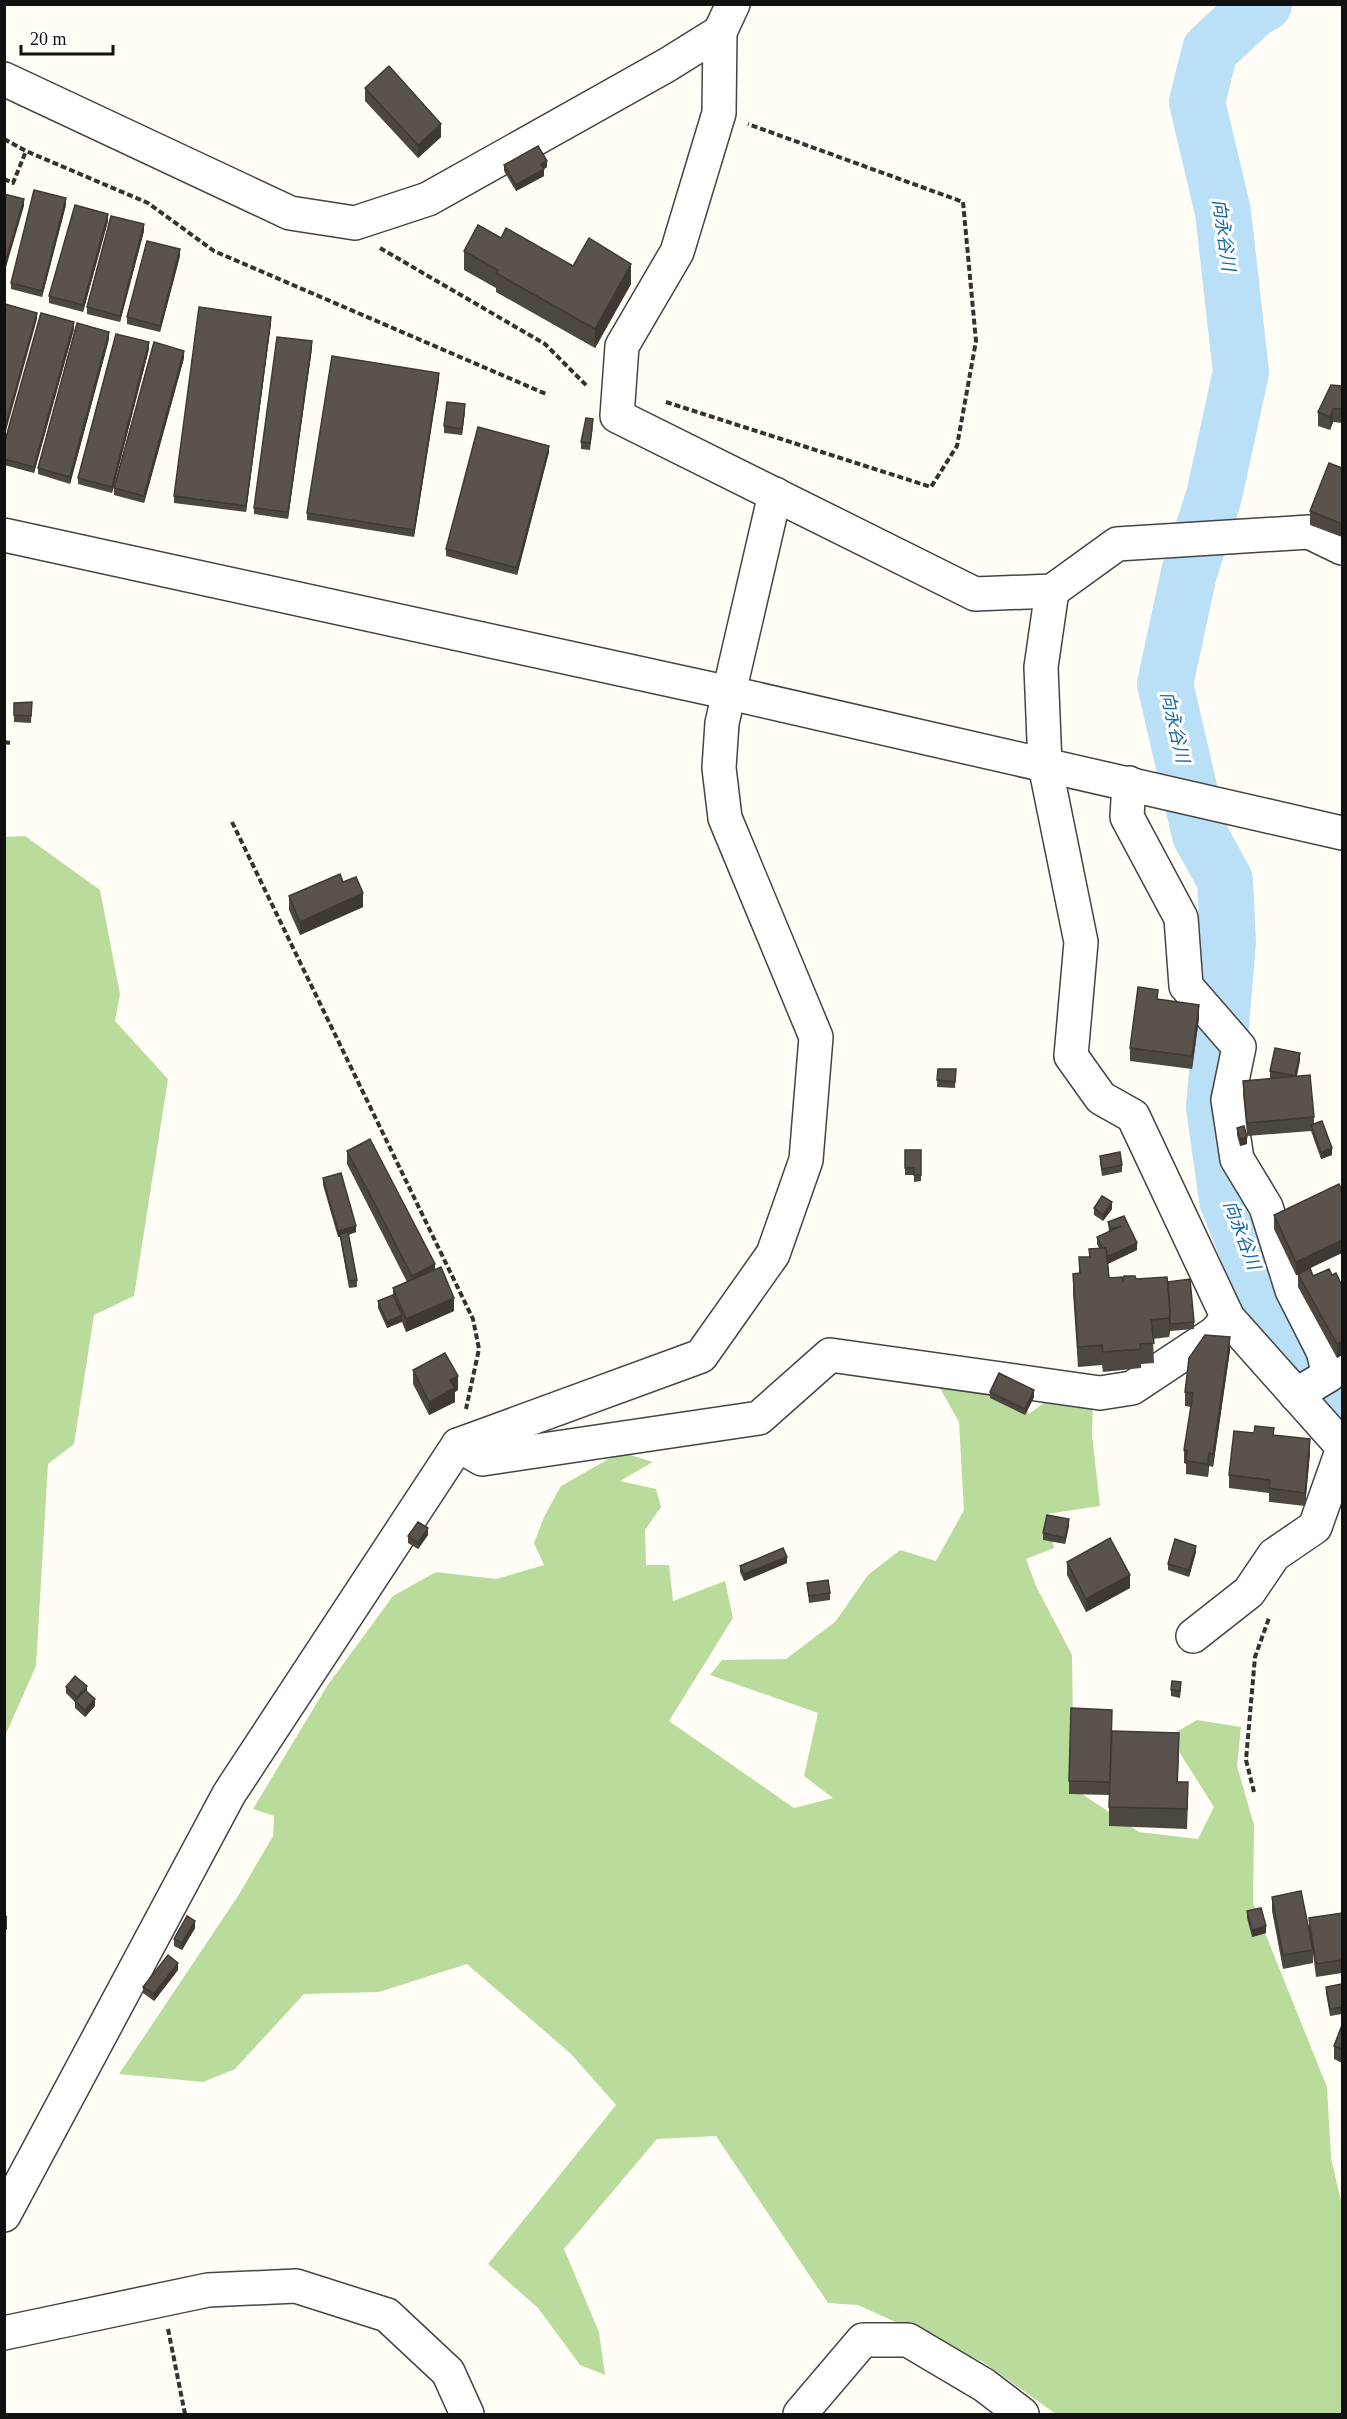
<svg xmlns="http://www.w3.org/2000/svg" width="1347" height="2419" font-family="'Times New Roman','Noto Sans JP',serif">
  <rect width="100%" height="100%" fill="#fffdf5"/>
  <!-- forest -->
  <g fill="#b9dc9c">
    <path d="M25,836L100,890L120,994L115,1021L168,1079L134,1296L94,1315L74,1444L48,1464L36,1666L5,1736L4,837Z"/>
    <path d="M932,1374L1013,1383L1029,1414L1054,1395L1093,1400L1092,1435L1100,1506L1047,1514L1054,1548L1026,1559L1036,1586L1072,1655L1073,1728L1079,1792L1139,1832L1198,1839L1214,1807L1169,1736L1197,1720L1241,1727L1237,1766L1254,1825L1253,1903L1327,2087L1331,2158L1342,2205V2414H1056L983,2362L858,2305L828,2303L716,2136L657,2139L564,2249L599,2332L605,2375L580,2365L538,2308L488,2264L616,2105L571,2054L467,1964L379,1992L304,1994L235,2069L203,2082L119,2074L238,1896L273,1836L274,1816L253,1809L327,1686L393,1596L436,1572L496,1579L544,1565L534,1543L544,1517L561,1486L621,1452L653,1462L620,1481L656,1489L661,1507L645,1530L646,1565H669L673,1601L725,1581L733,1618L669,1721L794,1808L833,1798L804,1776L818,1713L710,1675L722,1660L786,1659L835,1622L868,1575L900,1550L936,1561L964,1510L959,1422Z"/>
  </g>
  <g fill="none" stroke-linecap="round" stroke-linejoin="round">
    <!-- river -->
    <path stroke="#b9e0f7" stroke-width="56" d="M1264,4L1253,10L1210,50L1197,102L1223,212L1241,372L1214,496L1189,573L1165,684L1200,835L1225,880L1228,942L1214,1107L1227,1200L1268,1302L1330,1405L1342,1413"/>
    <!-- minor casing -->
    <g stroke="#444" stroke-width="36">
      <g id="minor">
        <path d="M733,4L720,32L719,113L677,252L622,346L617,416L975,594L1052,591L1117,544L1309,532L1342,548"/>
        <path d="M4,79L290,213L355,223L428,199L667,65L720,32"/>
        <path d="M4,535L730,693L1342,833"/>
        <path d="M1052,591L1041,667L1045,765L1081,942L1071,1056L1101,1098L1133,1116L1228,1318L1342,1446"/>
        <path d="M1129,783L1127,817L1181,918L1186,986L1239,1047L1228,1100L1237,1159L1266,1207L1292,1290L1323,1351L1329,1375L1296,1395"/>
        <path d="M458,1445L482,1459L759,1418L830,1355L1100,1393L1132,1388L1215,1333L1228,1318"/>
        <path d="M1193,1636L1249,1592L1274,1555L1315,1527L1342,1451"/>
        <path d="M4,2215L229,1794L458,1445L701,1356L773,1254L806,1160L816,1037L725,818L719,768L722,723L775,494"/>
        <path d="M4,2333L208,2290L296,2286L387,2315L448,2372L467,2414"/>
        <path d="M800,2414L863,2340H908L984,2385L1022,2414"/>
      </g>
    </g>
    <!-- path -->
    <g stroke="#333" stroke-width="4" stroke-dasharray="6 3" stroke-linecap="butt">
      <path d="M4,139L26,151L148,203L214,251L546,394"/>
      <path d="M4,179L13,183L26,151"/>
      <path d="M380,248L545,344L587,386"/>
      <path d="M666,402L931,487L957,446L976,341L963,202L748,124"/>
      <path d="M4,742L10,743"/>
      <path d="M232,822L473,1319L479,1349L466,1409"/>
      <path d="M1254,1792L1246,1760L1255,1657L1269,1618"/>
      <path d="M168,2329L185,2414"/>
    </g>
    <!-- minor -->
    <use href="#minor" stroke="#fff" stroke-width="33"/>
  </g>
  <!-- wall -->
  <g fill="#4d4742">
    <path d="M365,88L441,137L418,158L365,101Z"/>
    <path d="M504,165L547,167L544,169V176L516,191L504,171Z"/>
    <path d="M66,205L42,297L11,289V283Z"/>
    <path d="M108,221L83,312L49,303V296Z"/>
    <path d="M144,231L120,322L87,314V307Z"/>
    <path d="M501,238L573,266L631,284L595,348L496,292V288L464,270V251Z"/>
    <path d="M180,256L160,332L127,324V317Z"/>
    <path d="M271,323L246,512L174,503V496Z"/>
    <path d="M74,329L34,473L4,465V444Z"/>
    <path d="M109,339L70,484L38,474V468Z"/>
    <path d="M312,348L288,519L254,514V508Z"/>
    <path d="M149,349L112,493L78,484V478Z"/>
    <path d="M184,358L144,503L114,495V488Z"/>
    <path d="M439,380L414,537L307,520V513Z"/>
    <path d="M1342,386V423L1333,422L1330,430L1318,426V412Z"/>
    <path d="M465,411L462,435L444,433V426Z"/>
    <path d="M593,426L590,450L581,449V442Z"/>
    <path d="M549,452L517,575L446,556V549Z"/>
    <path d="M1342,468V537L1310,525V511Z"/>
    <path d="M32,702L31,723L14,722V703Z"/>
    <path d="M343,882L363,907L300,935L289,910V896Z"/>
    <path d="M1199,1018L1192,1069L1130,1061V1048Z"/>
    <path d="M1300,1060L1297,1076L1314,1117V1124L1332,1155L1321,1159L1311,1131L1247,1136V1144L1240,1146L1237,1135V1128L1247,1135L1243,1094V1081L1272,1078H1270V1071Z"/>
    <path d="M938,1069H956L955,1088L937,1087Z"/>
    <path d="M905,1150H921V1181L914,1182V1175H905Z"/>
    <path d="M347,1151L435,1269L454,1311L406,1332L402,1322L387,1328L378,1308V1301L393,1295V1288L407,1282L347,1164Z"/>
    <path d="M1100,1156L1122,1165V1172L1102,1176L1100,1163Z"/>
    <path d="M323,1178L356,1232L348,1235L357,1280V1287L349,1288L340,1237H338L323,1185Z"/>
    <path d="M1094,1208L1112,1209L1103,1221L1094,1215Z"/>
    <path d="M1274,1215L1310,1269L1313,1276L1332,1275L1342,1286V1355L1337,1358L1298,1287V1275H1296L1274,1229Z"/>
    <path d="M1108,1222L1137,1250L1108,1264L1109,1278L1123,1280L1136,1279L1168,1282L1194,1322V1329L1170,1331L1169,1337L1153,1339L1154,1363L1141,1364V1368L1103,1372L1102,1365L1078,1367L1073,1293V1274L1079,1273V1257H1089V1249L1099,1248L1097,1244V1237L1109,1232Z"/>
    <path d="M1230,1350L1213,1467L1209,1466L1208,1477L1186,1474V1464L1184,1463V1450L1191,1407L1185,1406V1392Z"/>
    <path d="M413,1370L458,1390L455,1392V1402L429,1415L413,1384Z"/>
    <path d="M990,1392L1034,1397L1025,1415L990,1398Z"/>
    <path d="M1274,1435L1310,1453L1305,1506L1269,1502V1493L1229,1488V1475Z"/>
    <path d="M1069,1526L1065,1544L1043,1540V1533Z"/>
    <path d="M428,1535L418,1549L408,1543V1536Z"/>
    <path d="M1196,1552L1189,1577L1168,1570V1564Z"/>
    <path d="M1067,1562L1130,1588L1086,1612L1067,1575Z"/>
    <path d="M787,1563L744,1581L740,1572V1566Z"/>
    <path d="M807,1583L830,1593V1600L809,1603Z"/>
    <path d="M66,1687L87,1691L95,1706L85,1717L75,1708V1702L66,1693Z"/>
    <path d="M1181,1689L1180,1698L1171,1696V1690Z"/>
    <path d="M1112,1710L1110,1788L1179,1753L1178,1782L1188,1802L1187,1829L1109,1826V1795L1069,1794V1781Z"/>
    <path d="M1272,1897L1309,1932V1918L1342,1913V1973L1316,1977L1313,1953V1963L1283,1969L1272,1911Z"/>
    <path d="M1247,1911L1266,1933L1252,1937L1247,1918Z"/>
    <path d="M195,1928L182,1950L174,1946V1939Z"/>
    <path d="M178,1970L154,2001L143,1993V1987Z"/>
    <path d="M1342,1984V2014L1330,2016L1326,1993V1987Z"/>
    <path d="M1342,2025V2063L1334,2059V2046Z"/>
  </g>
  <!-- shaded-wall -->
  <g fill="#3f3936">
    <path d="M441,124V137L418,158V145Z"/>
    <path d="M547,161V167L541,170V164Z"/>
    <path d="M544,169V176L516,191V185Z"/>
    <path d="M66,198V205L42,297V291Z"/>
    <path d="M24,199V206L4,274V267Z"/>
    <path d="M108,214V221L83,312V305Z"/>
    <path d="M144,224V231L120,322V316Z"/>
    <path d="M180,249V256L160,332V326Z"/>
    <path d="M631,264V284L595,348V329Z"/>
    <path d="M37,313V319L4,438V431Z"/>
    <path d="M271,317V323L246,512V506Z"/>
    <path d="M74,322V329L34,473V467Z"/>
    <path d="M109,332V339L70,484V477Z"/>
    <path d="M312,341V348L288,519V512Z"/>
    <path d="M149,342V349L112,493V487Z"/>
    <path d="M184,351V358L144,503V496Z"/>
    <path d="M439,373V380L414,537V530Z"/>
    <path d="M465,404V411L462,435V429Z"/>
    <path d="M1333,409V422L1330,430V417Z"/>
    <path d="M549,446V452L517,575V568Z"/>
    <path d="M363,893V907L300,935V922Z"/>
    <path d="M1199,1005V1018L1192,1069V1056Z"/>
    <path d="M1300,1053V1060L1295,1083V1076Z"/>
    <path d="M1247,1137V1144L1240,1146V1139Z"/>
    <path d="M1332,1148V1155L1321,1159V1152Z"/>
    <path d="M1112,1202V1209L1103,1221V1215Z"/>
    <path d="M356,1226V1232L341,1237L340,1234V1237H338V1231Z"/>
    <path d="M1342,1240V1253L1296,1275V1262Z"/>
    <path d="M1137,1243V1250L1107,1264V1258Z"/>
    <path d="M435,1264V1277L412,1290V1276Z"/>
    <path d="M454,1298V1311L406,1332V1319Z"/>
    <path d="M1170,1311V1331L1169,1337V1318Z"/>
    <path d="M402,1315V1321L387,1328V1322Z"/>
    <path d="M1230,1337V1350L1213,1467V1454Z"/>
    <path d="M1342,1341V1355L1337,1358V1344Z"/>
    <path d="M458,1376V1390L455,1392V1402L429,1415V1402L450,1380Z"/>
    <path d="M1034,1390V1397L1025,1415V1409Z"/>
    <path d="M1310,1439V1453L1305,1506V1493Z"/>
    <path d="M1209,1453V1466L1208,1477V1464Z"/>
    <path d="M1069,1519V1526L1065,1544V1538Z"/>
    <path d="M428,1528V1535L418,1549V1543Z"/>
    <path d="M1196,1546V1552L1189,1577V1570Z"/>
    <path d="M787,1557V1563L744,1581V1574Z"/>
    <path d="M1130,1575V1588L1086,1612V1599Z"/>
    <path d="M87,1686V1692L77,1704V1697Z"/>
    <path d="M95,1699V1706L85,1717V1710Z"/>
    <path d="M7,1915V1929L4,1933V1919Z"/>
    <path d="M195,1921V1928L182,1950V1943Z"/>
    <path d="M1266,1926V1933L1252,1937V1930Z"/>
    <path d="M178,1963V1970L154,2001V1994Z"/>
  </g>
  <!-- building -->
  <g fill="#5a524d" stroke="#3f3936" stroke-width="1.5">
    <path d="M389,66L441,124L418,145L365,88Z"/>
    <path d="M538,146L547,161L541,164L544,169L516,185L504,165Z"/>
    <path d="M34,190L66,198L42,291L11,283Z"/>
    <path d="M4,194L24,199L4,267Z"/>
    <path d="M75,205L108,214L83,305L49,296Z"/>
    <path d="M111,216L144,224L120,316L87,307Z"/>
    <path d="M478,225L501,238L506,228L573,266L589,238L631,264L595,329L496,273L498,270L464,251Z"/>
    <path d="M147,241L180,249L160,326L127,317Z"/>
    <path d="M5,304L37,313L4,431V304Z"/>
    <path d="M199,307L271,317L246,506L174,496Z"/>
    <path d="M41,313L74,322L34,467L4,459V444Z"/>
    <path d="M77,323L109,332L70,477L38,468Z"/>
    <path d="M116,334L149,342L112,487L78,478Z"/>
    <path d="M277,337L312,341L288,512L254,508Z"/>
    <path d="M154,342L184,351L144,496L114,488Z"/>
    <path d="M332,356L439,373L414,530L307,513Z"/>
    <path d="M1331,385L1342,386V409H1333L1330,417L1318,412Z"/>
    <path d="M447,402L465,404L462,429L444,426Z"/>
    <path d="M586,418L593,419L590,443L581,442Z"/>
    <path d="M478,427L549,446L517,568L446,549Z"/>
    <path d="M1329,463L1342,468V524L1310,511Z"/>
    <path d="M32,702L31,716L14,715V703Z"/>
    <path d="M340,874L343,882L356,877L363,893L300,922L289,896Z"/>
    <path d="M1138,987L1158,990L1157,999L1199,1005L1192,1056L1130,1048Z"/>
    <path d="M1275,1048L1300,1053L1295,1076L1270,1071Z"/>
    <path d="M938,1069H956L955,1082L937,1080Z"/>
    <path d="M1310,1075L1314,1117L1247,1123L1243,1081Z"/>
    <path d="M1322,1121L1332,1148L1321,1152L1311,1125Z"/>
    <path d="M1244,1126L1247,1137L1240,1139L1237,1128Z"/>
    <path d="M370,1139L435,1264L412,1276L347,1151Z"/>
    <path d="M905,1150H921V1175H914V1168H905Z"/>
    <path d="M1120,1152L1122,1165L1102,1169L1100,1156Z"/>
    <path d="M341,1173L356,1226L338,1231L323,1178Z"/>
    <path d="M1339,1184L1342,1191V1240L1296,1262L1274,1215Z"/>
    <path d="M1102,1196L1112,1202L1103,1215L1094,1208Z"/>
    <path d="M1124,1216L1137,1243L1107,1257L1106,1248H1102L1097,1237L1121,1226L1111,1229L1108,1222Z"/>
    <path d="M348,1232L357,1280L349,1281L340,1234Z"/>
    <path d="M1106,1248L1109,1278L1122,1277L1123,1280L1124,1276H1135L1136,1279L1167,1277L1170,1311L1169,1318L1151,1320L1154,1343L1140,1344L1141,1349L1103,1352L1102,1345L1078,1347L1073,1274L1080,1273L1079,1257H1090L1089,1249Z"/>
    <path d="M441,1267L454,1298L406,1319L393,1288Z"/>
    <path d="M1310,1268L1313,1276L1329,1269L1332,1275L1336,1273L1342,1286V1341L1337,1344L1298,1274Z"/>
    <path d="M1190,1279L1194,1322L1170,1324V1311L1168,1282Z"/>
    <path d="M393,1295L402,1315L387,1322L378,1301Z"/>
    <path d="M1205,1335L1230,1337L1213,1454L1209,1453L1208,1464L1186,1461L1187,1450H1184L1193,1393L1185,1392L1189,1358Z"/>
    <path d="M445,1353L458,1376L450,1380L455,1388L429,1402L413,1370Z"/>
    <path d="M999,1373L1034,1390L1025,1409L990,1392Z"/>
    <path d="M1255,1426L1274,1428L1273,1435L1310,1439L1305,1493L1269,1488L1270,1480L1229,1475L1234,1431L1254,1433Z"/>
    <path d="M1047,1515L1069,1519L1065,1538L1043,1533Z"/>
    <path d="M418,1522L428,1528L418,1543L408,1536Z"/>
    <path d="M1110,1538L1130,1575L1086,1599L1067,1562Z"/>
    <path d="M1175,1539L1196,1546L1189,1570L1168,1564Z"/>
    <path d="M783,1548L787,1557L744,1574L740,1566Z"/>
    <path d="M828,1580L830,1593L809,1596L807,1583Z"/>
    <path d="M75,1676L87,1686L77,1697L66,1687Z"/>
    <path d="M1172,1681L1181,1682L1180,1691L1171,1690Z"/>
    <path d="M85,1690L95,1699L85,1710L75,1701Z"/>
    <path d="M1071,1708L1112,1710L1110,1782L1069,1781Z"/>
    <path d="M1112,1731L1179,1733L1177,1782H1188L1187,1809L1109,1807Z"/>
    <path d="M1301,1891L1313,1950L1283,1955L1272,1897Z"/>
    <path d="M1261,1908L1266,1926L1252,1930L1247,1911Z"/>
    <path d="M1342,1913V1960L1316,1964L1309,1918Z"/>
    <path d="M187,1916L195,1921L182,1943L174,1939Z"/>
    <path d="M168,1955L178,1963L154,1994L143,1987Z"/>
    <path d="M1342,1984V2007L1330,2009L1326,1987Z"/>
    <path d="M1342,2025V2049L1334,2046Z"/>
  </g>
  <g text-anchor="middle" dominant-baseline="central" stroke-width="6" stroke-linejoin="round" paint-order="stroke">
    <!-- water labels -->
    <g font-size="18" font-style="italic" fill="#1768a6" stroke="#fff">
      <text transform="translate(1224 235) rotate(82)">向永谷川</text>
      <text transform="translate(1175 727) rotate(77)">向永谷川</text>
      <text transform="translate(1242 1235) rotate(69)">向永谷川</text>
    </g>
  </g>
  <!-- border -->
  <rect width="1347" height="2419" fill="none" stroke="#111111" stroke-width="12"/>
  <!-- scale -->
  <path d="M21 45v9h92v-9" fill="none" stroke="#111111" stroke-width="3"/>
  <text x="30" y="45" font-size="18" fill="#111111" stroke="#ffffff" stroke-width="4.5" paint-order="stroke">20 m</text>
</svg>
